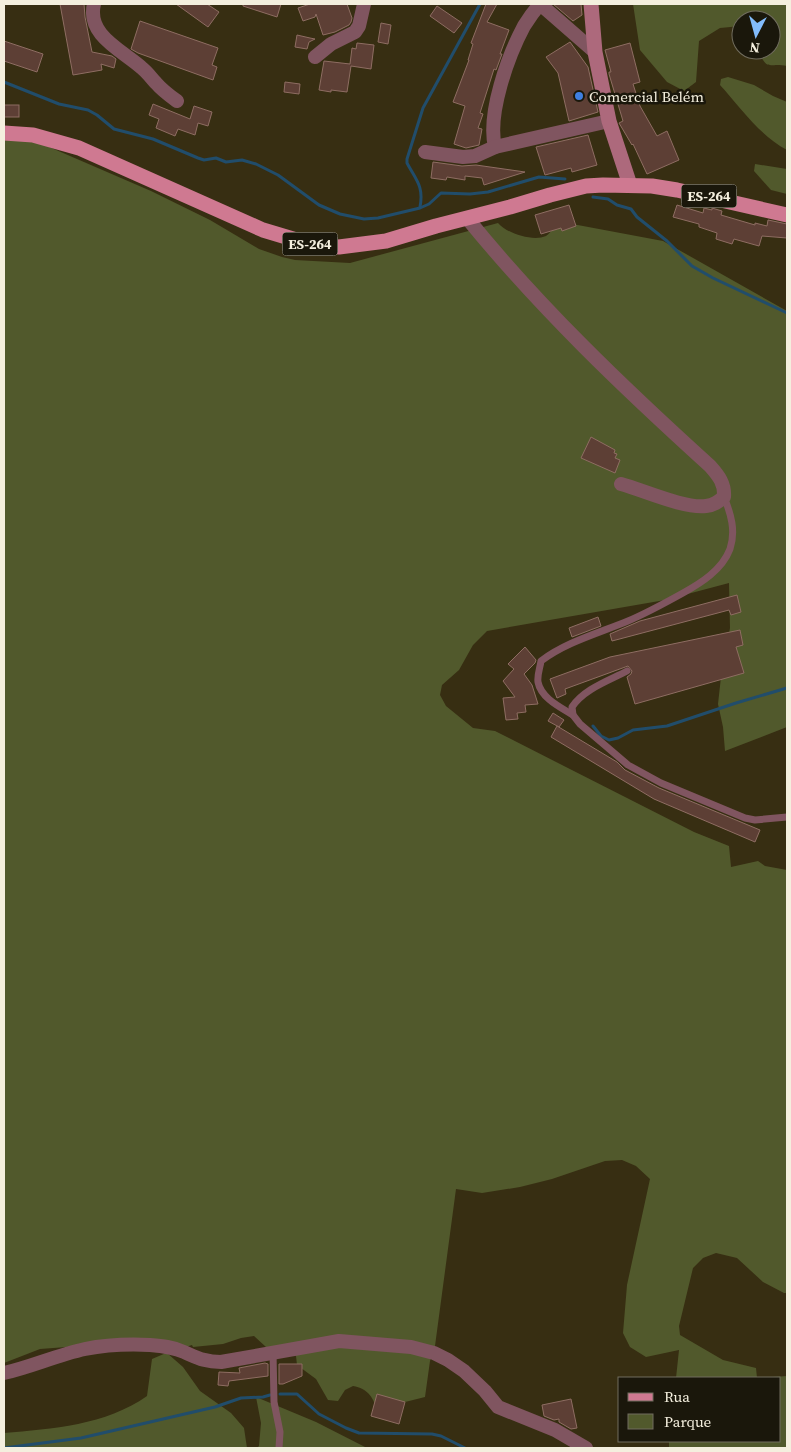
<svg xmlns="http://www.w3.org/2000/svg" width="791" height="1452" font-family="'Source Serif 4',serif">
  <rect width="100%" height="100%" fill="#372e12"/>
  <!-- green -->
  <g fill="#51592c">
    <path d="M633,4H787V66C768,62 768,73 758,50H771V20H741V26L720,28L699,41L696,82L684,91L667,82L640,50Z"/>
    <path d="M728,77L754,85L773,96L787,102V150C760,136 740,107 720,85L721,79Z"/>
    <path d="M4,135L40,143L151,191L210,220L259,249L282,257L295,260L350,263L498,223C506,233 533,242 546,236C549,234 550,232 552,230C557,227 562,225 567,223L663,241L787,311V727L725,751L723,727L718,704L721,677L730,628L729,583L665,600L487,631L473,645L459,670L442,685L440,695L446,706L473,728L495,731L694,832L729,846L731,867L758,861L765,866L787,870V1293H784L763,1282L737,1258L716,1253L703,1258L693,1268L679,1326L680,1335L723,1360L756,1368L757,1378L787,1376V1448H669V1441H780V1378H676L679,1350L646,1357L630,1347L623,1333L627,1285L650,1179L636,1166L622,1160L605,1161L552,1179L520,1187L482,1193L456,1189L435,1346L430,1361L425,1397L377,1409C372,1396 368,1389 353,1386L345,1390L338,1401L328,1400L316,1379L297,1365L296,1356L288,1349L266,1347L254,1336L241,1338L223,1344L193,1347L192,1345L167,1353L183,1367L200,1391L231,1413L244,1428L247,1448H4V1433C52,1429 106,1425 147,1396L152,1359L166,1353L80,1346L40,1349L4,1363Z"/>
    <path d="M755,164L787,169V194L771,190L754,171Z"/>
    <path d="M256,1397L316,1422L367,1448H257L259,1446L261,1423Z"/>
  </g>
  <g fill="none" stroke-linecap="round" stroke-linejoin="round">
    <!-- stream -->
    <g stroke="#214d6b" stroke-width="3">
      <path d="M4,82L59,104L88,110L97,115L114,129L153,139L198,158L204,160L216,158L226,162L242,160L256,164L278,175L319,205L340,214L364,219L378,218L420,208L429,204L441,193L470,194L488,192L539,177L565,179"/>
      <path d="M593,197L608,199L617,205L631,209L637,217L667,241L692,266L713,278L787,313"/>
      <path d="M420,207C424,186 416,180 407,163V159L423,108L480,4"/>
      <path d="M593,726L601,736L609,740L618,738L633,730L667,726L736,703L787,688"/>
      <path d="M280,1394H297L319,1414L346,1428L359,1433L432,1434L441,1436L465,1448"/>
      <path d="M4,1448L81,1438L215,1407L241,1398L263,1397L270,1395"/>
    </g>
  </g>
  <!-- building -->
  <g fill="#5d3f35" stroke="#8e6d62">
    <path d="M60,4H84L85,17L92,52L112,56L116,59L114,68L101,64L102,70L73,75Z"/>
    <path d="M176,4H207L219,12L208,27Z"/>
    <path d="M243,4H281L277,17L243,6Z"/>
    <path d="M310,4H347L352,18L351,22L349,25L335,32L323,35L316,14L315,17L303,21L298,8Z"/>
    <path d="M486,4H497L487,22L509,30L500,54H502L496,70L494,69L480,113L483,114L478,128L482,129L479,145L466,148L454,144L465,106L453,102L469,60H468L473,44L471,43Z"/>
    <path d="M553,4H581L582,15L573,21Z"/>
    <path d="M437,6L462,23L454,33L430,16Z"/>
    <path d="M140,21L218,48L212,65L217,67L213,80L138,53L131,49Z"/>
    <path d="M381,23L391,25L388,44L378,42Z"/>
    <path d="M297,35L310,38L315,39L309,42L307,49L295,47Z"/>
    <path d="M4,41L43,54L37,72L4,61Z"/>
    <path d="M570,42L588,67L598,112L569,121L558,73L546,57Z"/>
    <path d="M357,43L374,45L371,69L351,66L347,92L331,90V92L319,90L324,61L350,64L352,48L356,49Z"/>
    <path d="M630,43L640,82L633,84L640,106L657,136L667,131L679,160L647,174L633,144L632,145L619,123L623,121L609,74V72H611L605,50Z"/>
    <path d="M285,82L300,84L299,94L284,92Z"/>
    <path d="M153,104L190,119L194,106L212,112L208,126L198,123L195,135L178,129L175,136L156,128L159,119L149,115Z"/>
    <rect x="4" y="105" width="15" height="12"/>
    <path d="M588,135L597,165L572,172L571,168L545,175L536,147Z"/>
    <path d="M433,162L462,166L476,165L525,172L484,185L482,178L465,176V180L447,177L446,180L431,178Z"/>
    <path d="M569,205L576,226L562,231L561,228L541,234L535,215Z"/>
    <path d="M677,205L703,213L704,208L712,210V208L722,211L721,215L755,225V223L767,226L768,220L787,224V238L762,236L759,246L734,239L732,244L716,239L717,233L699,227V224L673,217Z"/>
    <path d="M591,437L615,450L614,453L617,454L615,458L620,460L615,473L581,458Z"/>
    <path d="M737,595L741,612L731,615L729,610L612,641L610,634L640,621Z"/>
    <path d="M598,617L601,626L572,637L569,628Z"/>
    <path d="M740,630L743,645L736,647L744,673L635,704L627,677L631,674L632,671L628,666L565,689L566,694L557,698L550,679L610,657Z"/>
    <path d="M525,647L536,660L535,663L524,674L532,685L538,704L525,705L526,712L517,713L518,719L506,720L503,698L515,697L503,681L514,669L508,664Z"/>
    <path d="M553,713L564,720L559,727L548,721Z"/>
    <path d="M557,726L617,762L625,770L659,788L760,830L755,842L654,799L551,737Z"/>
    <path d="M265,1363L268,1364V1376L229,1381L228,1386L218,1385L219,1372L240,1373L239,1368Z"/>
    <path d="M279,1364H302V1376L283,1384H279Z"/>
    <path d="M377,1394L405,1402L399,1424L371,1416Z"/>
    <path d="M571,1399L577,1428L571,1429L559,1422V1419L554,1420L544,1416L542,1405Z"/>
  </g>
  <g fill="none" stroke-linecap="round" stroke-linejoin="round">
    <!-- lane -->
    <g stroke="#805560" stroke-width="7">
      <path d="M627,671C608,681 584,689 572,707L573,715L580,724L628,765L661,783L745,818L755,820L787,817"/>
      <path d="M573,715C560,707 541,698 538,682C537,675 540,668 541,661C566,642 599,633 628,621C647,613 665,603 683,593C701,583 722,570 730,549C736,531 731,514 724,497"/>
      <path d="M273,1352L274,1402L280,1432L279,1448"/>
    </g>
    <!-- street -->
    <g stroke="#805560" stroke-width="14">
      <path d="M94,4C86,36 124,51 143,69C148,73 152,79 156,83C162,90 170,96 177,101"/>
      <path d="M540,4L595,52"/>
      <path d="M315,57L331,44L355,32L359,26L364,4"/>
      <path d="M495,147C487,114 508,56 524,26C529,18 534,11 540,4"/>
      <path d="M425,152L463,157L475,156L495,147L609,121"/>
      <path d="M467,218C540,308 624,388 710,466C719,476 725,484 724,497C718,502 714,505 706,506C685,509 643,490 621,484"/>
      <path d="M4,1373C31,1367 57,1355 85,1349C105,1345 129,1344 150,1345C162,1346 173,1347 184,1352C198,1358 205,1362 221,1362L339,1341L411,1347L434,1353L448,1360L464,1371L485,1391L498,1407L555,1430L586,1448"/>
    </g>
    <!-- secondary -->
    <path stroke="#ad697c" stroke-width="15" d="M591,4L595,52L609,121L630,185"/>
    <!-- primary -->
    <path stroke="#cf7991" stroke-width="15" d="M4,133L33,135L79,148L263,230L313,245L339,247L386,241L436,226L510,207L550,195L586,186L603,185L652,186L677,190L787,215"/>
  </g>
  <!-- markers -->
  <circle fill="#3f7fe0" stroke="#1a170b" stroke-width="2" cx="579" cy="96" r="5"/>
  <g text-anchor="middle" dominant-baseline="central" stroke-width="5" stroke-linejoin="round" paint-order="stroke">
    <!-- shield labels -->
    <g fill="#1a170b" stroke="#b3ae9f" stroke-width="1">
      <rect x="681.5" y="184.5" width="55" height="23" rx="4"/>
      <rect x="282.5" y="232.5" width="55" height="23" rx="4"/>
    </g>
    <g font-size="14" font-weight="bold" fill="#f4efde">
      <text x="709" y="196">ES-264</text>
      <text x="310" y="244">ES-264</text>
    </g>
    <!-- poi labels -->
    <g font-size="15" fill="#f4efde" stroke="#1a170b" text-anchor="start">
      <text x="589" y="96">Comercial Belém</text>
    </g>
  </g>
  <!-- border -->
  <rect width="791" height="1452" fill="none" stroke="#f4efde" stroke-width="10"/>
  <!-- legend -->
  <rect x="618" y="1377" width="162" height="65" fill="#1a170b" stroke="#716d5f"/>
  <rect x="628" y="1393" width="25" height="8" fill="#cf7991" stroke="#716d5f"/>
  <text x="664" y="1402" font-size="15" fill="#f4efde">Rua</text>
  <rect x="628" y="1414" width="25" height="15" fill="#51592c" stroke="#716d5f"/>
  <text x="664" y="1427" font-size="15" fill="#f4efde">Parque</text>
  <!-- north arrow -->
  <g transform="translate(756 35) rotate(186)"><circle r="24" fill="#1a170b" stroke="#716d5f"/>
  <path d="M0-4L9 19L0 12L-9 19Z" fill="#83bcfb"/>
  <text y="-8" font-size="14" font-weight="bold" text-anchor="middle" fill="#f4efde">N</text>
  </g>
</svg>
